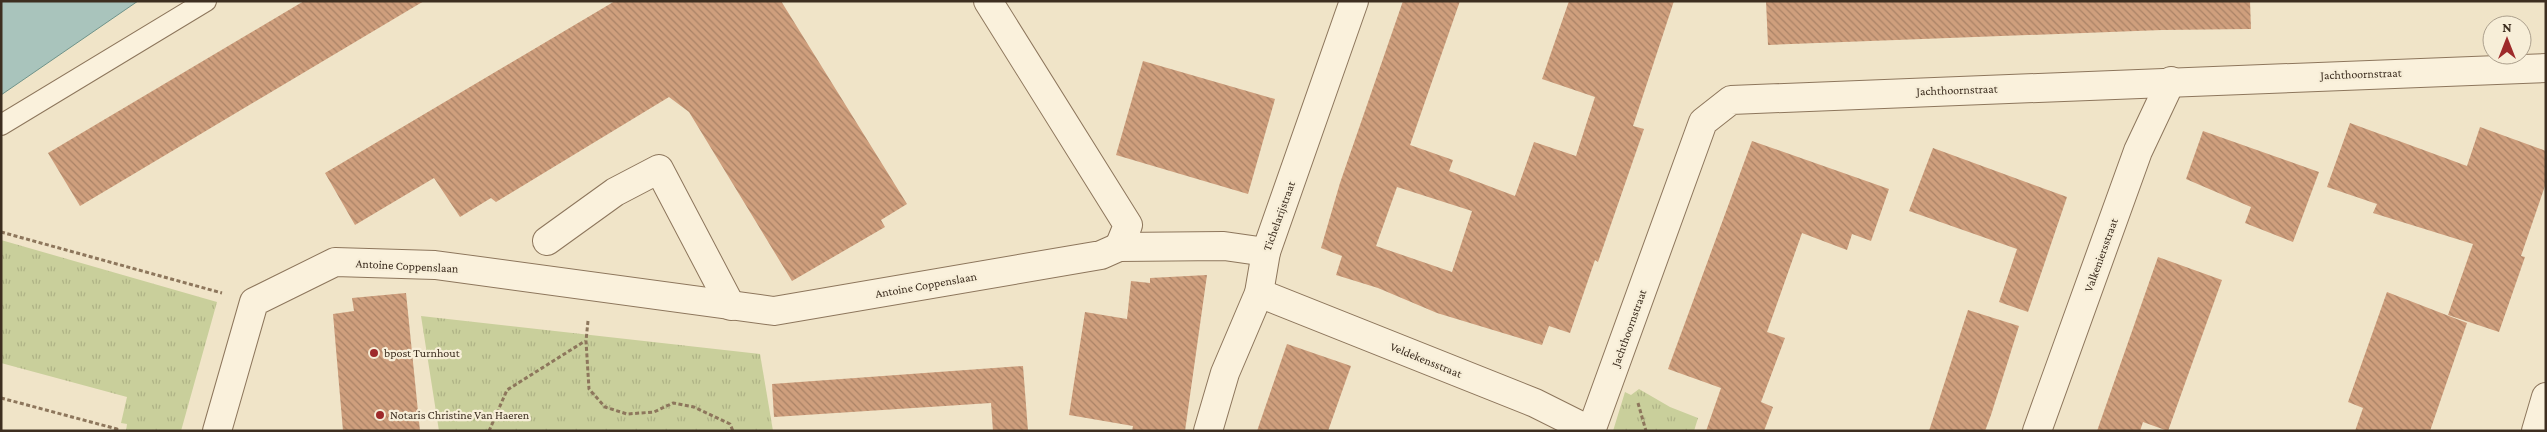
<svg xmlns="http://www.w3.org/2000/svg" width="2547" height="432" font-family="'Crimson Pro',serif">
  <defs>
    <pattern id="park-tufts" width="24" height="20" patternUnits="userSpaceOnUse" patternTransform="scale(1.25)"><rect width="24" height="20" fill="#c9cf9b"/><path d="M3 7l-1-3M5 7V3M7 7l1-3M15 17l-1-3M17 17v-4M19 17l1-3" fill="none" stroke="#aeb285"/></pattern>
    <pattern id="building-back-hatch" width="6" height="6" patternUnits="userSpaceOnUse" patternTransform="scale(1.25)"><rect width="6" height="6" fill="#cf9f7d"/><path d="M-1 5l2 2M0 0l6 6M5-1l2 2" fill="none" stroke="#a98266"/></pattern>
  </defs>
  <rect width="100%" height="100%" fill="#f0e4c8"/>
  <!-- park -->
  <g fill="url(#park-tufts)">
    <path d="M1,240L217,302L181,431H126L127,424L121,423L127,397L1,363Z"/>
    <path d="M421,316L760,354L773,431H439Z"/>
    <path d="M1639,389L1670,407L1698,418L1694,431H1613L1625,392L1631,395Z"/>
  </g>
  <!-- water -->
  <path fill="#a9c4bc" stroke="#6f938a" d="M1,1H138L1,95Z"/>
  <!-- building -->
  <g fill="url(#building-back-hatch)" fill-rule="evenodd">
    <path d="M304,1H424L80,206L48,153Z"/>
    <path d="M615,1H781L907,204L881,220L885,227L792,281L689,112L669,97L496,202L491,198L460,217L434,178L355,225L325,173Z"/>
    <path d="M1403,1H1460L1410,145L1453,160L1449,171L1515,196L1534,142L1576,156L1595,97L1542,79L1569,1H1674L1633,126L1644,129L1598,262L1595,260L1570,333L1549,326L1542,345L1437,313L1378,288L1336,275L1342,256L1321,248L1340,183ZM1397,187L1472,211L1452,272L1376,246Z"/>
    <path d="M1766,1H2250L2251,29L2162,30L1768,45Z"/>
    <path d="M1143,61L1275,99L1248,194L1116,155Z"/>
    <path d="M2350,123L2467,166L2480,127L2546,151V183L2521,256L2525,257L2499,332L2448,315L2473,244L2373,213L2377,204L2327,187Z"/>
    <path d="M2203,131L2319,172L2293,242L2245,223L2251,207L2186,179Z"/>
    <path d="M1752,141L1889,189L1871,241L1852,234L1847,250L1802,233L1767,332L1785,338L1761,402L1773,407L1764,431H1706L1721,388L1668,369Z"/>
    <path d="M1933,148L2067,197L2028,312L1999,302L2017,249L1909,211Z"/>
    <path d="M2158,257L2222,280L2168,431L2143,422L2140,431H2097Z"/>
    <path d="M1207,275L1185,431H1132L1133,426L1069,415L1085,312L1127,319L1131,281L1150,283V278Z"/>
    <path d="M2387,292L2467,323L2430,431H2355L2363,408L2348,402Z"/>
    <path d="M406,293L420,431H343L333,314L354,311L352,298Z"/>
    <path d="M1968,310L2019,326L1991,415L1985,431H1929Z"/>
    <path d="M1287,344L1351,366L1328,431H1257Z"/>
    <path d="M1023,366L1028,431H993L991,403L774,417L772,384Z"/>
  </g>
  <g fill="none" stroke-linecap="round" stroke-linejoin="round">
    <!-- lane casing -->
    <g stroke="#8d765c" stroke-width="22">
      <path id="lane" d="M1,125L206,1"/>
    </g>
    <!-- street casing -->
    <g stroke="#8d765c" stroke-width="30">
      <g id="street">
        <path d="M988,1L1128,225L1119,247"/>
        <path d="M547,241L615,192L659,169L731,306"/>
        <path d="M1259,293L1535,403L1591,431L1703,122L1731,100L2546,68"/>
        <path d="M217,431L254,302L335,262L435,265L774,311L1101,255L1119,247L1224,246L1266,252"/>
        <path d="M1208,431L1225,373L1259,293L1266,252L1354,1"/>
        <path d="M2037,431L2138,151L2171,81"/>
        <path d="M2536,431L2546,397"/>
      </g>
    </g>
    <!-- path -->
    <g stroke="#8d765c" stroke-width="3" stroke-dasharray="4 2.5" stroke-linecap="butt">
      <path d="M1,232L222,293"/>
      <path d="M588,321L586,341L589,389L605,407L627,414L654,412L673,403L694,407L730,424L733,431"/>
      <path d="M1,398L117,429L116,431"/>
      <path d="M1638,403L1646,431"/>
      <path d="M489,431L507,390L585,341"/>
    </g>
    <!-- lane -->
    <use href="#lane" stroke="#faf1dc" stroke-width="20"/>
    <!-- street -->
    <use href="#street" stroke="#faf1dc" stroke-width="28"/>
  </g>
  <!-- markers -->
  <g fill="#9e2a2b" stroke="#f7eed8" stroke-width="2">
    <circle cx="374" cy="353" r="5"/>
    <circle cx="380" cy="415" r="5"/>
  </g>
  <g text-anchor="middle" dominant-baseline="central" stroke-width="4.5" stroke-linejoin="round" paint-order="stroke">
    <!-- street labels -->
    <g font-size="12" fill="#3d2e20" stroke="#f7eed8">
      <text transform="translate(2361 74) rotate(-2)">Jachthoornstraat</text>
      <text transform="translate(1957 90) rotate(-2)">Jachthoornstraat</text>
      <text transform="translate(1279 216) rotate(-70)">Tichelarijstraat</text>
      <text transform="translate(2101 255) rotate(-70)">Valkeniersstraat</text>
      <text transform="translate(407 266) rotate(3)">Antoine Coppenslaan</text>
      <text transform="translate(926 285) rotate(-10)">Antoine Coppenslaan</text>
      <text transform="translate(1629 328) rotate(-70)">Jachthoornstraat</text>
      <text transform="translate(1426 360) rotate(22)">Veldekensstraat</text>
    </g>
    <!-- poi labels -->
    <g font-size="12" fill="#3d2e20" stroke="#f7eed8" text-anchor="start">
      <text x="384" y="353">bpost Turnhout</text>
      <text x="390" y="415">Notaris Christine Van Haeren</text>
    </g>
  </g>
  <!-- border -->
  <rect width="2547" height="432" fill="none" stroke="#3d2e20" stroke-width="5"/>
  <!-- north arrow -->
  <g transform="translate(2507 40)"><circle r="24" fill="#f7eed8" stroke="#ada18e"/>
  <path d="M0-4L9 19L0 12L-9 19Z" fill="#9e2a2b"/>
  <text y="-8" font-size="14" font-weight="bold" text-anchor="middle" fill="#3d2e20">N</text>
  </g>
</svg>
